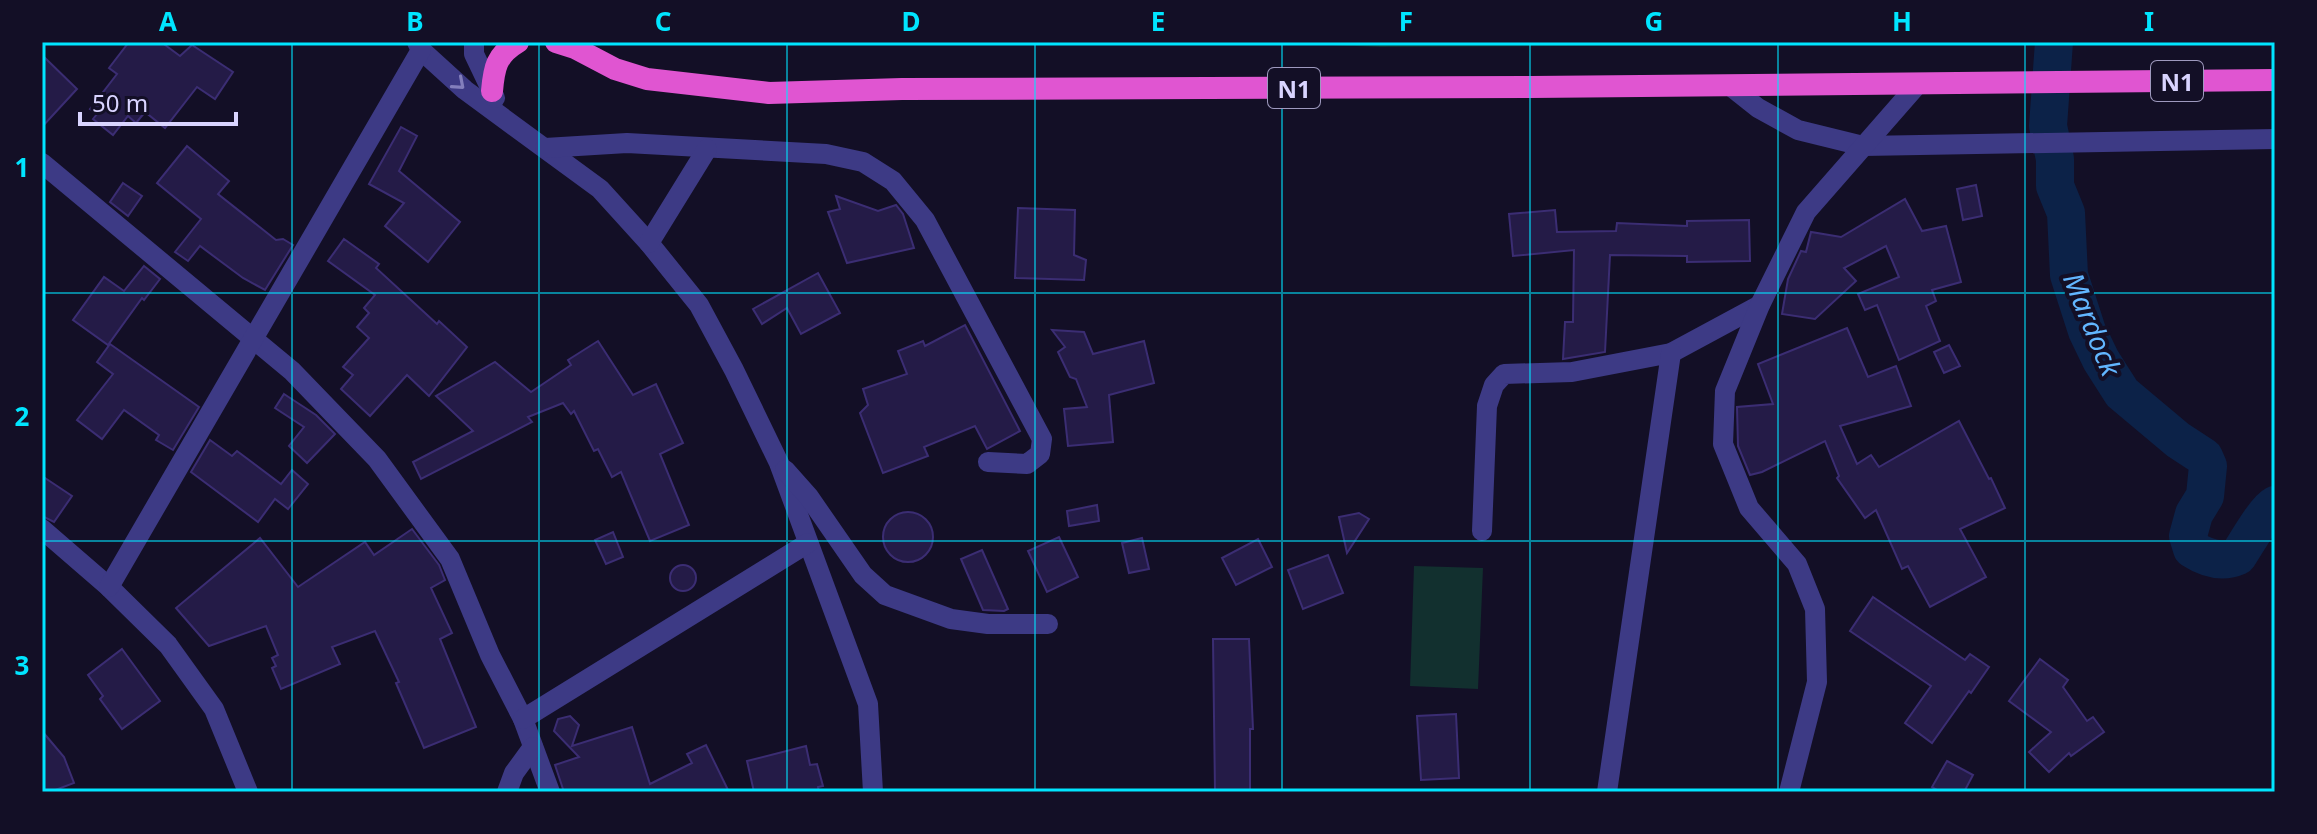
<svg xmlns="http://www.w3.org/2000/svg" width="2317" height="834" font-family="'Noto Sans',sans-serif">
  <rect width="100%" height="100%" fill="#130f26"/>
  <!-- green -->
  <g fill="#12302f">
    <path d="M1259,42H1903L1904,44L1380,47Z"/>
    <path d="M1414,566L1483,568L1478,689L1410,686Z"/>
  </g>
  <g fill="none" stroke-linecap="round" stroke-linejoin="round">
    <!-- river -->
    <path stroke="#0c2248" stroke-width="38" d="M2054,42L2048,126L2055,159V186L2066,213L2069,275L2087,331L2101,360L2122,393L2178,440L2204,457L2208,466L2205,496L2194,514L2188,536L2192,549C2206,558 2222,563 2238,556C2246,544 2265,510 2275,505"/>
  </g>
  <!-- building -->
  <g fill="#241b47" stroke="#3b2d73" stroke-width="2">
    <path d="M129,42H161L180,56L192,45L233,72L215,99L197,87L165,128L145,112L136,123L128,116L113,135L93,119L97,114L90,109L117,74L109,68Z"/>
    <path d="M42,55L77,89L42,127Z"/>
    <path d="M401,127L417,136L399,171L460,222L428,262L385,226L404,203L369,184Z"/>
    <path d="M187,146L229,181L218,194L276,240L283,239L293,245L265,290L243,278L200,246L188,261L175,252L201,219L157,183Z"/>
    <path d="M123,183L142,196L128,216L110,202Z"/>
    <path d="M1976,185L1982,216L1963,220L1957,189Z"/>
    <path d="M836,196L878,211L896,205L903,214L914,248L847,263L828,212L840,209Z"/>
    <path d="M1905,199L1922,231L1946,226L1961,282L1932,290L1936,301L1926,306L1940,341L1899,360L1877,305L1865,310L1858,294L1899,277L1886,246L1844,268L1856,281L1815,319L1782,314L1788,279L1801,251L1806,252L1811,232L1841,237Z"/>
    <path d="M1018,208L1075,210L1074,255L1086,260L1084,280L1015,278Z"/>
    <path d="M1555,210L1557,232L1616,231L1617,223L1687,226V221L1749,220L1750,261L1687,262V256L1610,255L1605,352L1563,359L1565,322H1573L1574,250L1513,256L1509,214Z"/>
    <path d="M344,239L379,264L376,268L437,324L439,321L467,347L429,396L407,375L370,416L341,389L353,375L343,367L369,338L357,327L369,313L364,308L375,295L328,261Z"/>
    <path d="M144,266L160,279L144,300L142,298L108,345L73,320L104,277L124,291Z"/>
    <path d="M818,273L840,313L801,334L787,308L762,324L753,309Z"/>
    <path d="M965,325L1020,431L987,449L975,426L924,447L928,456L883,473L860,413L868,405L863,389L907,374L898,351L923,341L925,346Z"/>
    <path d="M1847,328L1868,377L1896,366L1911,406L1840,426L1857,464L1871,455L1879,467L1959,421L1989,479L1991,478L2005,508L1960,529L1986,577L1930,607L1908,566L1902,569L1876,510L1865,518L1837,478L1839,476L1825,441L1762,472L1750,475L1738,446L1737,407L1773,404L1758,364Z"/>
    <path d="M1052,330L1084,332L1093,354L1144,341L1154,383L1109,395L1113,442L1068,446L1064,409L1087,407L1076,379L1070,377L1058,352L1065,347Z"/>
    <path d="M598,341L633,395L656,384L683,443L660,454L689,525L650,541L621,472L612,477L598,449L594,451L574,411L571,414L563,403L528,417L532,422L421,479L413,462L473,431L436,396L495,362L531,392L571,365L568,360Z"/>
    <path d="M110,344L199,407L173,450L156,440L159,435L124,410L102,439L77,420L113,374L97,362Z"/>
    <path d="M1949,345L1960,366L1944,373L1934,352Z"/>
    <path d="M284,394L316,415L335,434L307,463L289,446L304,427L275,408Z"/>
    <path d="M210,440L232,456L237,451L281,484L292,470L308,484L288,509L275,499L258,522L191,472Z"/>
    <path d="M42,476L72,496L54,522L42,516Z"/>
    <path d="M1097,505L1099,521L1069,526L1067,511Z"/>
    <circle cx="908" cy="537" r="25"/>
    <path d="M1359,513L1369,519L1347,553L1339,517Z"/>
    <path d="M412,529L439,565L445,580L431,588L452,633L440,639L476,727L424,748L396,683L399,682L375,631L332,647L340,664L281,689L272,668L276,666L272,658L278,655L266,626L209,646L176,608L260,538L298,587L365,542L374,555Z"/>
    <path d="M613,532L623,557L606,564L595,540Z"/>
    <path d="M1059,537L1078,577L1047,592L1028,551Z"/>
    <path d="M1142,538L1149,569L1129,573L1122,543Z"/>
    <path d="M1258,539L1272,567L1236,585L1222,558Z"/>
    <path d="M982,550L1008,609L1004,611L983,610L961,559Z"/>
    <path d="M1328,555L1343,593L1303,609L1288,570Z"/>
    <circle cx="683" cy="578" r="13"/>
    <path d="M1873,597L1965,660L1970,654L1989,667L1971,693L1969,691L1932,743L1905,723L1931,686L1850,631Z"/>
    <path d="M1213,639H1249L1253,729H1250V792H1215Z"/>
    <path d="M122,649L160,701L122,729L100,699L103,696L88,675Z"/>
    <path d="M2040,659L2068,680L2063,687L2087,721L2093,717L2104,732L2071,756L2069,753L2049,772L2029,752L2051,732L2009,701Z"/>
    <path d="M1456,714L1459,778L1421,780L1417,716Z"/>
    <path d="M570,716L579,725L572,746L632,727L650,784L692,763L687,754L706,745L729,792H564L555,765L579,757L554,731L558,719Z"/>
    <path d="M42,731L64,757L74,783L50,792H42Z"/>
    <path d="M806,746L810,765L817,764L823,786L818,787L819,792H754L747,761Z"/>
    <path d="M1947,761L1973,775L1964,792H1941L1932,787Z"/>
  </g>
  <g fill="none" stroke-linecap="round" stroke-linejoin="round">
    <!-- minor -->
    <g stroke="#3d3a85" stroke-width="20">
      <path d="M417,42L421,50L465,90L600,189L649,243L699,305L734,370L779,463L868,704L873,792"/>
      <path d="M474,42V54L495,98"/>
      <path d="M1729,85L1758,108L1798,130L1863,146L2275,139"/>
      <path d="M545,148L627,143L826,154L863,162L893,181L925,220L1042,439L1040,454L1027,464L988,462"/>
      <path d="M42,163L292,371L377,459L450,559L490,655L523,719L550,792"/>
      <path d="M649,243L707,149"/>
      <path d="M785,470L809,497L863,575L885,595L951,619L988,624H1048"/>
      <path d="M42,529L109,587L168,645L214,709L248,792"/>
      <path d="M1482,531L1487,406L1494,385L1504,374L1572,372L1671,353L1760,305"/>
      <path d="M109,587L421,50"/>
      <path d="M523,719L808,543"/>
      <path d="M507,792L514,773L533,747"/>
      <path d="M1607,792L1671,353"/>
      <path d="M1789,792L1817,682L1815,609L1797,564L1749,508L1723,444L1725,391L1760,305L1806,212L1918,84"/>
    </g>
    <!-- trunk -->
    <g stroke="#e055d1" stroke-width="22">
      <path d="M556,42L575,48L615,69L647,79L769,93L902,89L1531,87L2275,80"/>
      <path d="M492,91C494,68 496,55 518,42"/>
    </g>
  </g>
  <!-- one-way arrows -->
  <defs><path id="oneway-chevron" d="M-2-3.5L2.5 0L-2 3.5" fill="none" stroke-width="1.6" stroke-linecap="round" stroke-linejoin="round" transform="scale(2)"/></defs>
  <use stroke="#837fbc" href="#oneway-chevron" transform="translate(459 84) rotate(41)"/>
  <!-- grid -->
  <path fill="none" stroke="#00e5ff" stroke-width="2" stroke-opacity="0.55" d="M292,42V792M539,42V792M787,42V792M1035,42V792M1282,42V792M1530,42V792M1778,42V792M2025,42V792M42,293H2275M42,541H2275"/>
  <g text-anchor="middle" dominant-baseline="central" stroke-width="8" stroke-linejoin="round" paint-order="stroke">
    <!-- shield labels -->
    <g fill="#130f26" stroke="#9e99be" stroke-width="2">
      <rect x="2151" y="61" width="52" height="40" rx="6"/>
      <rect x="1268" y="68" width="52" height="40" rx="6"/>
    </g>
    <g font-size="24" font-weight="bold" fill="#d9d4ff">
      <text x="2177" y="81">N1</text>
      <text x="1294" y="88">N1</text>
    </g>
    <!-- water labels -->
    <g font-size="28" font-style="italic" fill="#62b6ff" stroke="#130f26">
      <text transform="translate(2093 324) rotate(68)">Mardock</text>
    </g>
  </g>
  <!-- border -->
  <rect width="2317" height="834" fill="none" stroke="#130f26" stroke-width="88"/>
  <!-- scale -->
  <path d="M80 112v12h156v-12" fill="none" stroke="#d9d4ff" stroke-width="4"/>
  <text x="92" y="112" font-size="24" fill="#d9d4ff" stroke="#130f26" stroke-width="6" paint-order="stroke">50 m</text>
  <rect x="44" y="44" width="2229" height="746" fill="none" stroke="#00e5ff" stroke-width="3"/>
  <g font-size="26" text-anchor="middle" font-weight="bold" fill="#00e5ff">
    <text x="168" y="31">A</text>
    <text x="415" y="31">B</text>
    <text x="663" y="31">C</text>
    <text x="911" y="31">D</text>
    <text x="1158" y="31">E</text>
    <text x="1406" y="31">F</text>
    <text x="1654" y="31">G</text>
    <text x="1902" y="31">H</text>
    <text x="2149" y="31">I</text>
    <text x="22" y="177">1</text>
    <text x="22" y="426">2</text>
    <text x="22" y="675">3</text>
  </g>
</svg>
